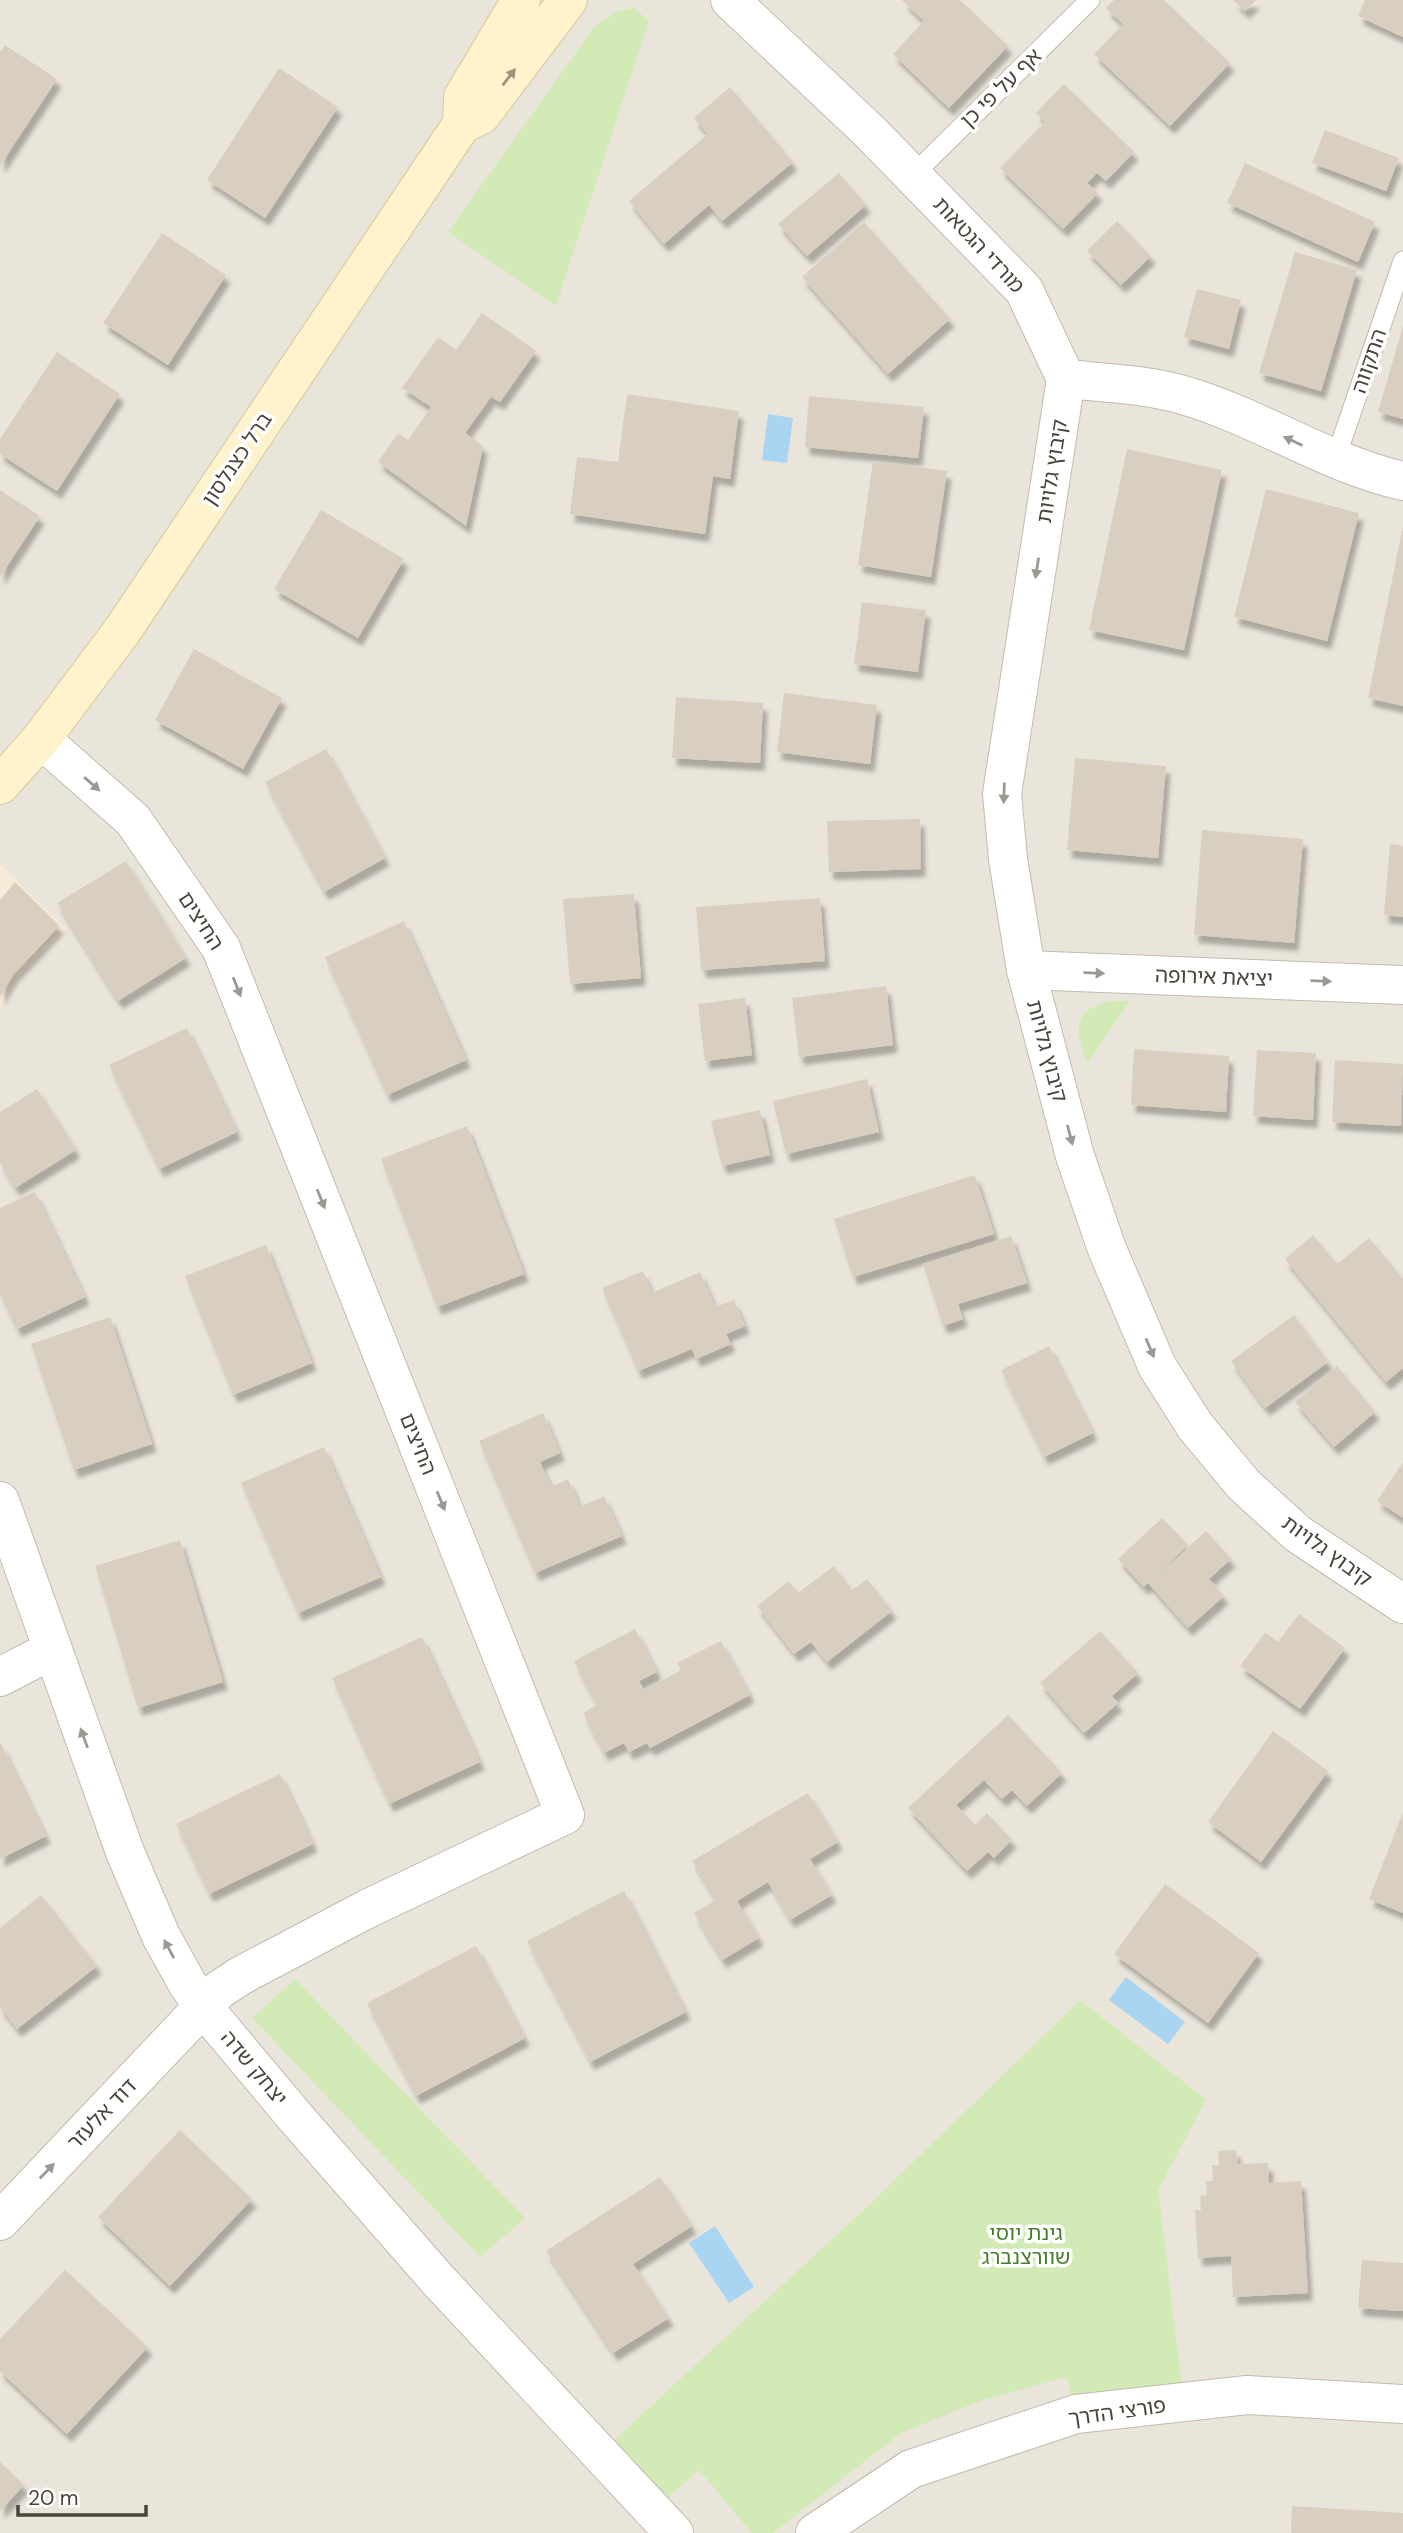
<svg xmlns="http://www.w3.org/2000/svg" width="1403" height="2533" font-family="'DM Sans','Noto Sans Hebrew',sans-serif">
  <defs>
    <filter id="shadow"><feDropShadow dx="4.5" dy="8" stdDeviation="2" flood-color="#0004"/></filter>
  </defs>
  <rect width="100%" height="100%" fill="#f6f3ec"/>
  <!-- residential -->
  <rect fill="#eae5da" x="0" y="0" width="1403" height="2533"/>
  <!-- commercial -->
  <path fill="#f7ead8" d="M0,864L66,929L18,979L0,1010Z"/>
  <!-- green -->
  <g fill="#d2eab5">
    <path d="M633,8L649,20L556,306L448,232L595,26L618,11Z"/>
    <path d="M1112,1001H1130L1087,1063C1075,1029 1071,1010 1112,1001Z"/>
    <path d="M295,1979L525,2218L480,2257L252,2018Z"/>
    <path d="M1080,2000L1206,2100L1158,2190L1183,2394L1073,2409L1067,2377L980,2401L901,2433L773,2533H752L699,2470L666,2499L613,2441L868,2206Z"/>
  </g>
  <!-- water -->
  <g fill="#a9d4f2">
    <path d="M768,414L793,418L787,463L762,460Z"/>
    <path d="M1126,1977L1185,2022L1168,2044L1109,2000Z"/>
    <path d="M715,2226L754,2287L729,2303L689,2243Z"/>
  </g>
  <!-- building -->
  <g fill="#d8cfc1" filter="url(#shadow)">
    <path d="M902,0H960L1008,46L949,108L893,54L924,21Z"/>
    <path d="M1114,0H1164L1230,63L1170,126L1094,54L1123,24L1106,8Z"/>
    <path d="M1233,0H1256L1245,11Z"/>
    <path d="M1365,0H1403V37L1358,16Z"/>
    <path d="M5,45L57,79L0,166V52Z"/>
    <path d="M279,68L338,107L265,218L207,180Z"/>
    <path d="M1064,84L1134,152L1106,181L1097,173L1087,183L1098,193L1063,229L1000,168L1045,122L1036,113Z"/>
    <path d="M730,87L793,162L722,221L709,205L664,244L629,201L708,134L694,118Z"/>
    <path d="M1325,130L1399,158L1386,191L1312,163Z"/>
    <path d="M1245,163L1375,222L1358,262L1227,203Z"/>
    <path d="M839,173L866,205L807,256L778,224Z"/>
    <path d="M1117,221L1151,256L1121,285L1087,251Z"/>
    <path d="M864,222L950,319L888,374L802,277Z"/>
    <path d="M162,233L226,275L168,365L103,323Z"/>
    <path d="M1295,252L1357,270L1321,391L1259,373Z"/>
    <path d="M1197,289L1241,300L1229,349L1184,337Z"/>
    <path d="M482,313L536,351L500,402L491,397L465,433L483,446L466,526L378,462L398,433L408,440L431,407L402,388L438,337L456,350Z"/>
    <path d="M1403,326V419L1378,412Z"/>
    <path d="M57,352L120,394L57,491L0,454V439Z"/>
    <path d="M627,394L739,411L730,479L713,476L705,534L570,514L577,457L618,462Z"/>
    <path d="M809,396L924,407L918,458L805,447Z"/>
    <path d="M1127,449L1222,470L1184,650L1089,630Z"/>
    <path d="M873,461L947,471L931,577L858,565Z"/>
    <path d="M1266,489L1359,513L1327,641L1234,617Z"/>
    <path d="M0,490L40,516L0,577Z"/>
    <path d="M321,510L404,559L358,638L274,589Z"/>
    <path d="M1402,531H1403V706L1368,698Z"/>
    <path d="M862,602L926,610L918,672L854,664Z"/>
    <path d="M194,649L282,698L243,769L155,720Z"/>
    <path d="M784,693L877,705L870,764L777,752Z"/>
    <path d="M676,697L763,703L760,763L672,758Z"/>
    <path d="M326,749L385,858L324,892L265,782Z"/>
    <path d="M1075,758L1166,766L1158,858L1067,850Z"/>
    <path d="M920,819L921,869L829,872L827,821Z"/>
    <path d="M1202,830L1303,839L1294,943L1194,935Z"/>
    <path d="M1390,844L1403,846V917L1384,915Z"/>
    <path d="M126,861L186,958L118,1001L57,903Z"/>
    <path d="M15,882L59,926L13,975L0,997V900Z"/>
    <path d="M634,894L641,978L570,984L563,899Z"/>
    <path d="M820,898L825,961L701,970L696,907Z"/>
    <path d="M404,921L466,1060L387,1095L325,957Z"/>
    <path d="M886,986L893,1045L799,1057L792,998Z"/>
    <path d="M745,998L752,1055L705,1061L698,1004Z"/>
    <path d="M187,1028L237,1132L159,1169L109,1065Z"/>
    <path d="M1134,1049L1229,1056L1226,1112L1131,1105Z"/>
    <path d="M1257,1050L1316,1053L1313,1120L1253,1116Z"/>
    <path d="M1335,1060L1403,1064L1401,1126L1332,1122Z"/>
    <path d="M867,1079L879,1132L786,1154L773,1101Z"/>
    <path d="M37,1089L76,1150L15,1188L0,1162V1112Z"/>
    <path d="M760,1110L770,1155L722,1166L711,1121Z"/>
    <path d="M467,1126L524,1274L437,1307L381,1159Z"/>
    <path d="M975,1175L994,1234L853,1277L834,1219Z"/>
    <path d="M35,1192L85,1297L17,1329L0,1294V1208Z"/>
    <path d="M1313,1235L1337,1264L1369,1238L1403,1279V1368L1386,1382L1285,1259Z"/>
    <path d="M1011,1236L1027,1283L958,1304L963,1319L943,1326L923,1264Z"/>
    <path d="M266,1245L312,1363L233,1395L185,1276Z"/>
    <path d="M643,1271L652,1293L700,1272L715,1307L734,1300L745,1326L726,1334L731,1344L696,1359L692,1349L638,1371L602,1288Z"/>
    <path d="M1294,1315L1328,1362L1265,1408L1231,1361Z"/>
    <path d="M110,1317L152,1444L74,1470L31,1344Z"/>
    <path d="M1049,1346L1093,1433L1044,1457L1001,1370Z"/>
    <path d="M1337,1366L1375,1412L1334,1447L1295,1402Z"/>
    <path d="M543,1413L560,1453L540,1462L551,1487L568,1479L580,1507L604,1496L622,1536L535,1573L479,1441Z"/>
    <path d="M324,1447L381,1577L298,1613L241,1483Z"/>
    <path d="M1403,1462V1518L1377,1501Z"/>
    <path d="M1162,1518L1188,1545L1153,1580L1206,1531L1231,1559L1209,1579L1224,1596L1188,1628L1148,1583L1144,1587L1118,1559Z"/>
    <path d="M180,1540L223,1682L138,1708L95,1566Z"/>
    <path d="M834,1566L852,1590L867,1579L892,1611L827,1662L811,1642L794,1654L757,1606L789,1581L798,1593Z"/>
    <path d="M1299,1614L1345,1648L1300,1709L1240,1666L1265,1633L1278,1642Z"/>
    <path d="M635,1629L657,1672L639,1681L644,1690L681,1670L677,1663L721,1641L750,1695L650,1748L647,1743L629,1752L624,1743L604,1753L583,1713L597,1705L574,1661Z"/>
    <path d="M1100,1631L1138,1673L1112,1696L1118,1703L1084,1733L1040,1683Z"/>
    <path d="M422,1637L480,1762L389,1804L332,1678Z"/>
    <path d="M1008,1715L1062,1773L1027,1806L1012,1790L1002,1799L984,1780L956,1805L975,1825L987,1813L1012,1840L994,1858L988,1852L967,1871L908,1808Z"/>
    <path d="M1273,1731L1328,1771L1261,1862L1208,1822Z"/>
    <path d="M0,1742L46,1836L0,1859Z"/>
    <path d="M280,1774L313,1844L209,1894L176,1824Z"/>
    <path d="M808,1793L838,1842L810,1859L832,1895L790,1920L768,1882L737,1901L759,1938L722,1960L694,1913L716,1900L692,1861Z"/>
    <path d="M1403,1812V1913L1369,1899Z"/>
    <path d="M1165,1884L1259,1953L1208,2023L1114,1954Z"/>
    <path d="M624,1891L686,2012L590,2062L527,1941Z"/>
    <path d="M41,1895L97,1966L17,2029L0,2007V1928Z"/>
    <path d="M476,1946L525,2038L416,2096L367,2003Z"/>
    <path d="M180,2130L252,2199L170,2286L98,2217Z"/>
    <path d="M1236,2150L1238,2164L1268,2163L1269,2183L1301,2181L1308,2293L1233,2297L1231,2256L1198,2258L1195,2210H1201L1200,2196L1207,2195L1206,2181H1213L1212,2165H1219L1218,2151Z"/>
    <path d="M660,2177L692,2226L633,2264L669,2318L613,2353L546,2251Z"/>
    <path d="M1362,2260L1403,2263V2311L1358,2308Z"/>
    <path d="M65,2270L148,2347L67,2434L0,2371V2339Z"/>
    <path d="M0,2462L24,2485L0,2511Z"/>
    <path d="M1292,2506L1403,2513V2533H1291Z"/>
  </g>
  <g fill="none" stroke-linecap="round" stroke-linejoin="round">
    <!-- lane casing -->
    <g stroke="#c2bbae" stroke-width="21">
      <g id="lane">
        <path d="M913,175L1090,0"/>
        <path d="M1335,460L1403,261"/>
      </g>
    </g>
    <!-- street casing -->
    <g stroke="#c2bbae" stroke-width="40">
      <g id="street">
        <path d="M730,0L870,132L1024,290L1066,379"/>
        <path d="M1066,379L1002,794L1008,859L1026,970L1075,1156L1107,1249L1157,1366L1195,1426L1244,1485L1298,1534L1403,1604"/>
        <path d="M1066,379C1104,383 1146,384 1183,395C1259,417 1325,463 1403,481"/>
        <path d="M1026,970L1403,985"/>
        <path d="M0,1501L125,1852L161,1936L187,1983L204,2008L296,2118L438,2280L674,2533"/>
        <path d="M0,1677L52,1650"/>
        <path d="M0,2221L219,1990L240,1976L367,1909L565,1815L221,948L133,820L41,739"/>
        <path d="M815,2533L911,2469L1076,2414L1247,2395L1403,2404"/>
      </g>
    </g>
    <!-- secondary casing -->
    <g stroke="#d6c79b" stroke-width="40">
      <g id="secondary">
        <path d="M462,124L463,97L521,0"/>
        <path d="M0,785L41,739L122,631L462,124L481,115L568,0"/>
      </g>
    </g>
    <!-- lane -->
    <use href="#lane" stroke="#fff" stroke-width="19"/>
    <!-- street -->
    <use href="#street" stroke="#fff" stroke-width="38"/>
    <!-- secondary -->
    <use href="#secondary" stroke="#fff3cd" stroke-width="38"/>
  </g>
  <!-- one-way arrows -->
  <defs><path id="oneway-solid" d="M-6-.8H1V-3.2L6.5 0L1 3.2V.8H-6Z" transform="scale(1.75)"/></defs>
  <use fill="#9c937c" href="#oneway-solid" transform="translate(509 77) rotate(-53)"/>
  <g fill="#9c9892">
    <use href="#oneway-solid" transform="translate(1293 441) rotate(-155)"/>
    <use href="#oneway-solid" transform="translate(1037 568) rotate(99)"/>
    <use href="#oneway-solid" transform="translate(92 784) rotate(41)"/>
    <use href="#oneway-solid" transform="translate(1004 793) rotate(92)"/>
    <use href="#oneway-solid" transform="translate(1094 973) rotate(2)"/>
    <use href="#oneway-solid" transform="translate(1321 981) rotate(2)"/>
    <use href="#oneway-solid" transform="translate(237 987) rotate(68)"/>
    <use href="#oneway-solid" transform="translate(1070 1135) rotate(75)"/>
    <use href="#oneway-solid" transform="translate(321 1199) rotate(68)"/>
    <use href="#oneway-solid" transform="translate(1150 1348) rotate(67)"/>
    <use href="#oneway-solid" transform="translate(441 1501) rotate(68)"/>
    <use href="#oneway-solid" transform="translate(84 1738) rotate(-110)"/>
    <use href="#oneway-solid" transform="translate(169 1949) rotate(-118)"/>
    <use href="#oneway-solid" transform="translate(47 2171) rotate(-46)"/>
  </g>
  <g text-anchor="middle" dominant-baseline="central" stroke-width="7" stroke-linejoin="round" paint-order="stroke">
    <!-- street labels -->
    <g font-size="21" fill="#4b4439" stroke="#fff">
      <text transform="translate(1001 88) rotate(-44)">אף על פי כן</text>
      <text transform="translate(979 245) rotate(47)">מורדי הגטאות</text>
      <text transform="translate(1369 361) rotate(-71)">התקווה</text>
      <text transform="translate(237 459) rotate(-56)">ברל כצנלסון</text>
      <text transform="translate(1052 471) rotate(-81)">קיבוץ גלויות</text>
      <text transform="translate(201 921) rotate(57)">החיצים</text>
      <text transform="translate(1214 977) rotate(2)">יציאת אירופה</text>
      <text transform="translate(1047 1051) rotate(75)">קיבוץ גלויות</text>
      <text transform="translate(418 1444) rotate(68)">החיצים</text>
      <text transform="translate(1327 1551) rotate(36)">קיבוץ גלויות</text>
      <text transform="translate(254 2068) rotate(50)">יצחק שדה</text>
      <text transform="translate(102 2114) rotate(-46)">דוד אלעזר</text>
      <text transform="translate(1117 2412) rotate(-8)">פורצי הדרך</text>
    </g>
    <!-- park labels -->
    <g font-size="21" fill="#4a7f2a" stroke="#fff">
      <text x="1026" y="2233">גינת יוסי<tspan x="1026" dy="24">שוורצנברג</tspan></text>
    </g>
  </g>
  <!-- scale -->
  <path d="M18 2505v10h128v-10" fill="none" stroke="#4b4439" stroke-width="3.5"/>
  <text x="28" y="2505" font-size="21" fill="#4b4439" stroke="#ffffff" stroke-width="5" paint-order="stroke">20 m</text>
</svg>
